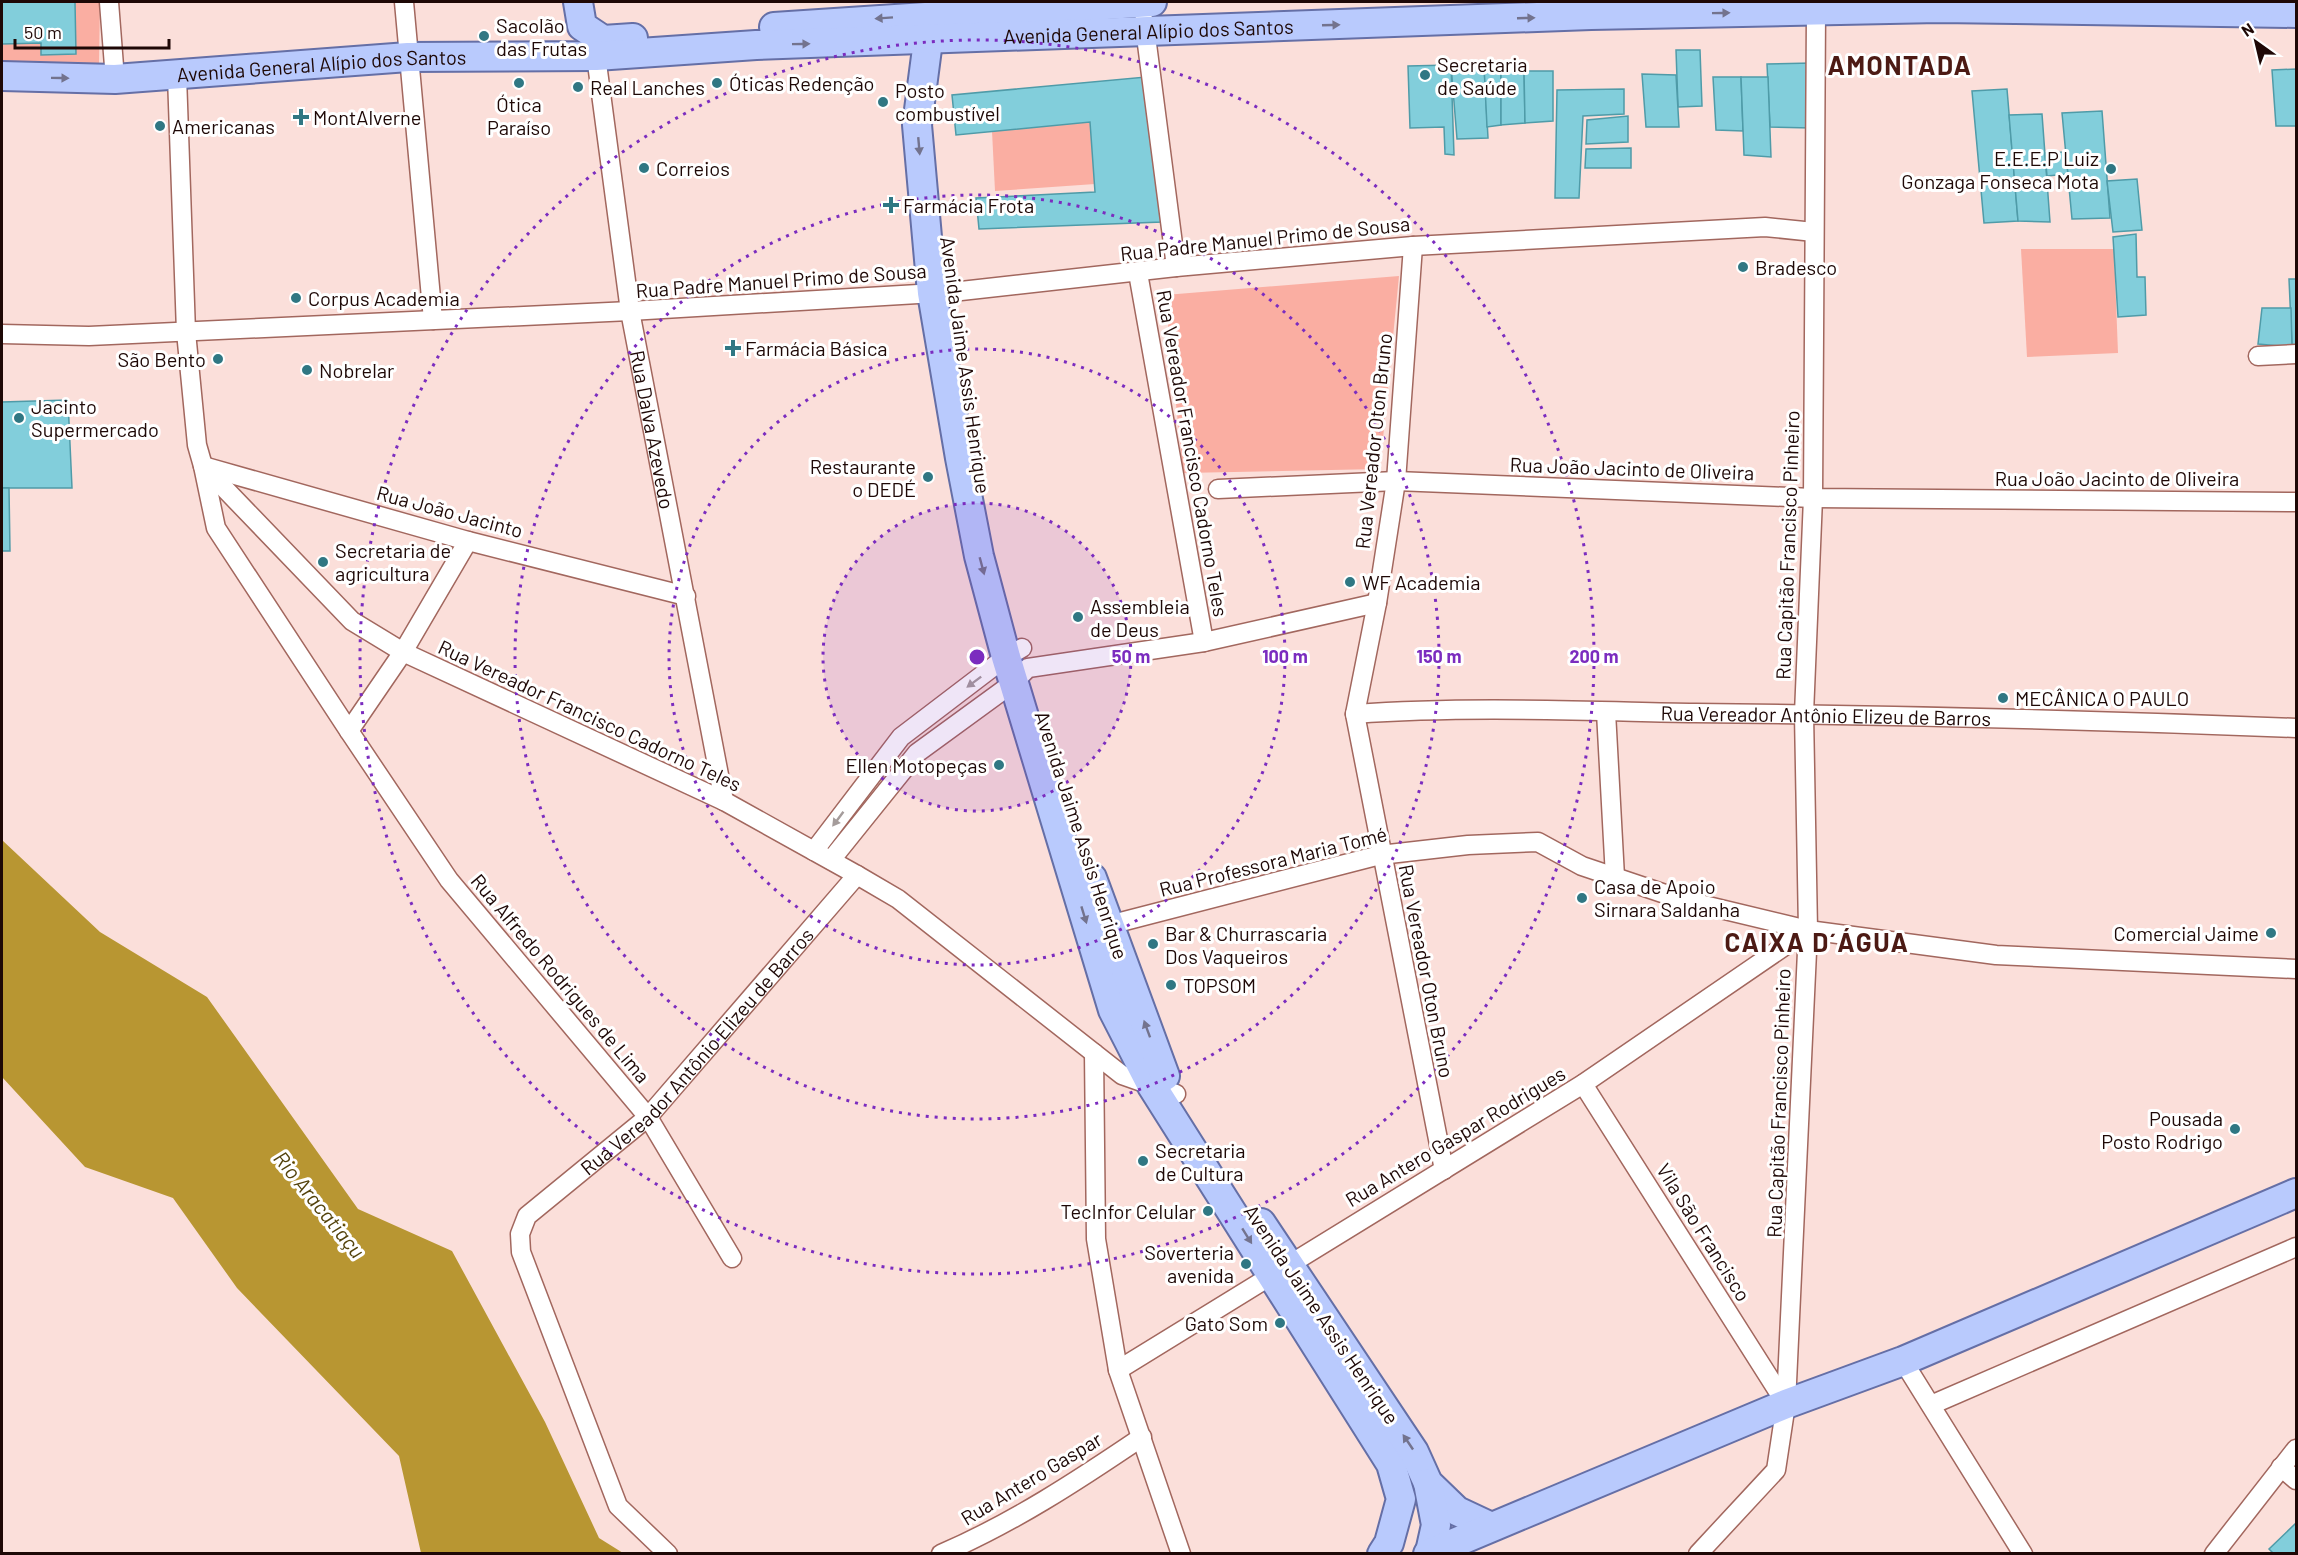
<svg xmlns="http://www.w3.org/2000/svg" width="2298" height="1555" font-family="Barlow,sans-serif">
  <rect width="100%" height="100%" fill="#fbdfda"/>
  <!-- green -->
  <g fill="#faaea2">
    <path d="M2,2H100L99,65L2,64Z"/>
    <path d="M1090,122L1095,184L995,191L992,131Z"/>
    <path d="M2021,249H2114L2118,353L2027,357Z"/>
    <path d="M1399,276L1380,469L1183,473L1165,295Z"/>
  </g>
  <!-- water -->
  <path fill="#b89632" d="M2,840L100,932L207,997L358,1209L452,1251L545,1422L599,1538L623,1553H421L399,1456L237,1288L173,1198L85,1167L2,1077Z"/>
  <!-- building -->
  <g fill="#82cedb" stroke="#4f9ba8" stroke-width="1.5">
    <path d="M2,2H75L76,54L41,55V43L2,44Z"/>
    <path d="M1676,50H1700L1702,106L1678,107Z"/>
    <path d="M1812,63L1811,128L1770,127L1767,64Z"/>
    <path d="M1451,65L1454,155L1445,154L1444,127L1410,128L1408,66Z"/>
    <path d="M1451,65H1484L1488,138L1457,139Z"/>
    <path d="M1484,65H1501V125L1487,127Z"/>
    <path d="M1501,65H1524L1525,123L1501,125Z"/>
    <path d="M2296,69V126H2276L2272,70Z"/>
    <path d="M1524,71H1553V121L1525,123Z"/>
    <path d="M1642,74L1676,75L1679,127H1646Z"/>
    <path d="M1146,77L1162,222L979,229L976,198L1095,192L1090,122L956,135L952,95Z"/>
    <path d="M1713,77H1741L1743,131L1716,130Z"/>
    <path d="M1741,77H1768L1771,157L1744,155Z"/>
    <path d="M1624,89V114L1583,116L1579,198H1555L1557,90Z"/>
    <path d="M2007,89L2018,221L1984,223L1972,91Z"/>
    <path d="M2102,111L2110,218L2072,219L2062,113Z"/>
    <path d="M2042,114L2050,222L2018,221L2009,115Z"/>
    <path d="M1628,116V142L1586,144L1587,120Z"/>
    <path d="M1631,148V168H1585L1586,149Z"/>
    <path d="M2065,152L2068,174L2047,176L2045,153Z"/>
    <path d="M2137,179L2142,230L2113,232L2107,181Z"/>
    <path d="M2136,234L2137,277H2145L2146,315L2118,317L2113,237Z"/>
    <path d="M2289,279H2296V347H2292Z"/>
    <path d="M2262,308H2291L2292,347L2258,344Z"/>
    <path d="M68,400L72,488H2V402Z"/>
    <path d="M2,488H9L10,551H2Z"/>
    <path d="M2296,1523V1554H2274L2269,1549Z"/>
  </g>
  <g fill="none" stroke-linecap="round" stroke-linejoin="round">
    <!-- minor casing -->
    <g stroke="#a2675e" stroke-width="21">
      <g id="minor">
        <path d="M109,2L115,79"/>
        <path d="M404,2L433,320"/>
        <path d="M1144,21L1176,267"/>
        <path id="s1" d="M596,56L630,311L724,801"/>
        <path d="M177,76L186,332L197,445L203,466L352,621L403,652L724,801L857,875L898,899L1122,1075L1176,1094"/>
        <path d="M1413,246L1396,481L1377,603L1355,714L1444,1170"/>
        <path d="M1138,273L1204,642"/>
        <path d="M2,334L89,336L630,311L952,292L1176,267L1413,246L1765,227L1814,232"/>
        <path d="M2258,356L2296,354"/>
        <path d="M1218,489L1396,481L1813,498L2296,502"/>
        <path d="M686,596L468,541L203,466L216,528L349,731L449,880L648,1117L732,1258"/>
        <path d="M1606,712L1615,877"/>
        <path id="s2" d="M1355,714C1468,706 1582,711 1695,713C1896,715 2096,720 2296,728"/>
        <path d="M349,731L403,652L468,541"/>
        <path d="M814,851L901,737L1006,657L1022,648"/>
        <path d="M831,860L917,753L1013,683L1028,668L1204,642L1377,603"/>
        <path d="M1109,925L1380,855L1468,845L1538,842L1582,866L1683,900L1808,930L1996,955L2296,969"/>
        <path d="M1094,1053L1096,1239L1118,1370L1181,1554"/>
        <path d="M1583,1084L1786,1404"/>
        <path d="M1903,1361L2023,1554"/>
        <path d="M1118,1370L1583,1084L1808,930"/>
        <path d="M1931,1405L2296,1247"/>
        <path d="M2281,1467L2296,1480"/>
        <path id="s3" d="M668,1554L618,1506L521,1252L520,1234L527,1216L648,1117L857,875"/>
        <path d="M941,1554C1013,1523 1077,1481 1142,1437"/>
        <path d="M1698,1554L1776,1470L1786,1404L1808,930L1804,714L1813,498L1816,11"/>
        <path d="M2214,1554L2296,1449"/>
      </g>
    </g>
    <!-- primary casing -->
    <g stroke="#656fa6" stroke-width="32">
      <g id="primary">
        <path d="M578,2L582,26L603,40L633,38"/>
        <path d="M774,27L1152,2"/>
        <path d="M928,41L917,125L932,293L960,458L979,556L1006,657L1113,1010L1152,1086L1391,1464L1401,1499L1389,1543L1382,1554"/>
        <path id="s4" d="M2,76L115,79L408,57L596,56L756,45L1591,15L1939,8L2296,13"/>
        <path d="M1092,878L1165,1076"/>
        <path d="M1261,1223L1414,1452L1428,1483L1457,1511L1489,1526"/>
        <path d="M1428,1483L1436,1525L1430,1552"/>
        <path d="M1428,1554L1786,1404L1903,1361L2296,1193"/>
      </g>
    </g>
    <!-- minor -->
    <use href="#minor" stroke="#fff" stroke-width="18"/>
    <!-- primary -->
    <use href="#primary" stroke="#b9cafd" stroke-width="28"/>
  </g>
  <!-- one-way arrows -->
  <defs><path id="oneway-solid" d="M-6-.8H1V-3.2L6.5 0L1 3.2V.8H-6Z" transform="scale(1.5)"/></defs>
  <g fill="#73738e">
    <use href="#oneway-solid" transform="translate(1721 13) rotate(-1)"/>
    <use href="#oneway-solid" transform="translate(884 18) rotate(176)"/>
    <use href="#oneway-solid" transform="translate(1526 18) rotate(-2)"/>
    <use href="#oneway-solid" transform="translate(1331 25) rotate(-2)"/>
    <use href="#oneway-solid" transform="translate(801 44) rotate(-1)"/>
    <use href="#oneway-solid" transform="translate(60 78) rotate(1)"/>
    <use href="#oneway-solid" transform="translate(919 146) rotate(85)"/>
    <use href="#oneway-solid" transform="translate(982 566) rotate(75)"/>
    <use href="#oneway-solid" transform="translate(1084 915) rotate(73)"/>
    <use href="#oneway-solid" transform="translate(1147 1029) rotate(-110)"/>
    <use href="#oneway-solid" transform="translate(1247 1236) rotate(58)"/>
    <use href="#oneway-solid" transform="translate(1408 1442) rotate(-124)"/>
  </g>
  <g fill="#a59c9b">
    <use href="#oneway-solid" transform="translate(974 682) rotate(143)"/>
    <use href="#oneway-solid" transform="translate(838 819) rotate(127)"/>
  </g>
  <!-- distance rings -->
  <circle cx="977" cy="657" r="154" fill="#7b2cbf" fill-opacity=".12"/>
  <g fill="none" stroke="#7b2cbf" stroke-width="3" stroke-dasharray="3 6">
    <circle cx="977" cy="657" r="154"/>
    <circle cx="977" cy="657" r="308"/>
    <circle cx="977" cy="657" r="462"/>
    <circle cx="977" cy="657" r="617"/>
  </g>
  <!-- markers -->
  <g fill="#307783" stroke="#fff" stroke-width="2">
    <circle cx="484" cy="36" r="6"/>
    <circle cx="1425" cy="75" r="6"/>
    <circle cx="519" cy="83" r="6"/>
    <circle cx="717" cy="83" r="6"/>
    <circle cx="578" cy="87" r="6"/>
    <circle cx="883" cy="102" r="6"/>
    <path d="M298 108h6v6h6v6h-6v6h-6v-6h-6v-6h6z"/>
    <circle cx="160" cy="126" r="6"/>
    <circle cx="644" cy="168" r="6"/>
    <circle cx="2111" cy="169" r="6"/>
    <path d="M888 196h6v6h6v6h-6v6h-6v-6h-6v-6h6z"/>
    <circle cx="1743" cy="267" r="6"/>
    <circle cx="296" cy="298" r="6"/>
    <path d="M730 339h6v6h6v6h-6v6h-6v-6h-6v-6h6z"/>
    <circle cx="218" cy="359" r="6"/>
    <circle cx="307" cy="370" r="6"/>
    <circle cx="19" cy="418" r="6"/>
    <circle cx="928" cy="477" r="6"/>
    <circle cx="323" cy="562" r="6"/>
    <circle cx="1350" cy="582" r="6"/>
    <circle cx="1078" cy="617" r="6"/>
    <circle cx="2003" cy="698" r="6"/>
    <circle cx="999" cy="765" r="6"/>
    <circle cx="1582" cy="898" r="6"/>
    <circle cx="2271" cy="933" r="6"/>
    <circle cx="1153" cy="944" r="6"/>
    <circle cx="1171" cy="985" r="6"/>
    <circle cx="2235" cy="1129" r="6"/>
    <circle cx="1143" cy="1161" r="6"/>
    <circle cx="1208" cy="1211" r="6"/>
    <circle cx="1246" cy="1264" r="6"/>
    <circle cx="1280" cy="1323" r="6"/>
  </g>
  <g text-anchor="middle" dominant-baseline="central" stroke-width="6" stroke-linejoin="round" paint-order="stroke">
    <!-- poi labels -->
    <g font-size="20" fill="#1e0806" stroke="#fff" text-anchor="start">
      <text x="496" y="25">Sacolão<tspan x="496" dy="23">das Frutas</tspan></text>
      <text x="1437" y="64">Secretaria<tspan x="1437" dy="23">de Saúde</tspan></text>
      <text x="729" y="83">Óticas Redenção</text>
      <text x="590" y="87">Real Lanches</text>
      <text x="895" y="90">Posto<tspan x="895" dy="23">combustível</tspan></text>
      <text x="519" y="104" text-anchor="middle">Ótica<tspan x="519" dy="23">Paraíso</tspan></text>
      <text x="313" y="117">MontAlverne</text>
      <text x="172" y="126">Americanas</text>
      <text x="2099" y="158" text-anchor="end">E.E.E.P Luiz<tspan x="2099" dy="23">Gonzaga Fonseca Mota</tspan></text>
      <text x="656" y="168">Correios</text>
      <text x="903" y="205">Farmácia Frota</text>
      <text x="1755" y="267">Bradesco</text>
      <text x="308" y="298">Corpus Academia</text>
      <text x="745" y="348">Farmácia Básica</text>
      <text x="206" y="359" text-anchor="end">São Bento</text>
      <text x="319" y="370">Nobrelar</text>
      <text x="31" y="406">Jacinto<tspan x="31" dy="23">Supermercado</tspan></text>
      <text x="916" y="466" text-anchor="end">Restaurante<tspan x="916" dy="23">o DEDÉ</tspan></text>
      <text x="335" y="550">Secretaria de<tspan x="335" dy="23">agricultura</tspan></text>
      <text x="1362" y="582">WF Academia</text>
      <text x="1090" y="606">Assembleia<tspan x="1090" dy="23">de Deus</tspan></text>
      <text x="2015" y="698">MECÂNICA O PAULO</text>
      <text x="987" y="765" text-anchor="end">Ellen Motopeças</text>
      <text x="1594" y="886">Casa de Apoio<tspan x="1594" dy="23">Sirnara Saldanha</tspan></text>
      <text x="1165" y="933">Bar &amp; Churrascaria<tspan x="1165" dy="23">Dos Vaqueiros</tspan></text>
      <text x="2259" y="933" text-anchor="end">Comercial Jaime</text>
      <text x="1183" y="985">TOPSOM</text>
      <text x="2223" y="1118" text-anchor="end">Pousada<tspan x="2223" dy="23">Posto Rodrigo</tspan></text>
      <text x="1155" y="1150">Secretaria<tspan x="1155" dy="23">de Cultura</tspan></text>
      <text x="1196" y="1211" text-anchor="end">TecInfor Celular</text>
      <text x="1234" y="1252" text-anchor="end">Soverteria<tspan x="1234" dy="23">avenida</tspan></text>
      <text x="1268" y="1323" text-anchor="end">Gato Som</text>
    </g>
    <!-- street labels -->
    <g font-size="20" fill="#1e0806" stroke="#fff">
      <text stroke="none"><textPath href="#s4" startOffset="1148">Avenida General Alípio dos Santos</textPath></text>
      <text stroke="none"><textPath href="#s4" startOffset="320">Avenida General Alípio dos Santos</textPath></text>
      <text transform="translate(1265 238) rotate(-6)">Rua Padre Manuel Primo de Sousa</text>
      <text transform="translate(781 280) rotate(-4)">Rua Padre Manuel Primo de Sousa</text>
      <text transform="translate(966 365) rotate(82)">Avenida Jaime Assis Henrique</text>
      <text stroke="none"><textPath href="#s1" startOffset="378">Rua Dalva Azevedo</textPath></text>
      <text transform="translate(1373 441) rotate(-84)">Rua Vereador Oton Bruno</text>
      <text transform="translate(1193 453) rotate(80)">Rua Vereador Francisco Cadorno Teles</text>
      <text transform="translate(1632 468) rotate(2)">Rua João Jacinto de Oliveira</text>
      <text x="2117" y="478">Rua João Jacinto de Oliveira</text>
      <text transform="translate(450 511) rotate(15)">Rua João Jacinto</text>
      <text transform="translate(1787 545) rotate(-88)">Rua Capitão Francisco Pinheiro</text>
      <text transform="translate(590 715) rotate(25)">Rua Vereador Francisco Cadorno Teles</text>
      <text stroke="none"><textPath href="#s2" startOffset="471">Rua Vereador Antônio Elizeu de Barros</textPath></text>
      <text transform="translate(1082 835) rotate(72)">Avenida Jaime Assis Henrique</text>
      <text transform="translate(1273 861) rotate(-14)">Rua Professora Maria Tomé</text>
      <text transform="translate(1427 971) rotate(79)">Rua Vereador Oton Bruno</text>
      <text transform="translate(561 978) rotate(50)">Rua Alfredo Rodrigues de Lima</text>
      <text stroke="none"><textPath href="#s3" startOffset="616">Rua Vereador Antônio Elizeu de Barros</textPath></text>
      <text transform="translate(1778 1103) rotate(-88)">Rua Capitão Francisco Pinheiro</text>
      <text transform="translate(1455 1136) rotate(-31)">Rua Antero Gaspar Rodrigues</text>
      <text transform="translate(1704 1232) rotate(58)">Vila São Francisco</text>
      <text transform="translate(1322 1314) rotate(56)">Avenida Jaime Assis Henrique</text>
      <text transform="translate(1031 1478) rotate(-31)">Rua Antero Gaspar</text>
    </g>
    <!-- water labels -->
    <g font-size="21" font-style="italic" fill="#53420b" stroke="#fff">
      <text transform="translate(320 1204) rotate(51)">Rio Aracatiaçu</text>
    </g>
    <!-- district labels -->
    <g font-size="26" font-weight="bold" letter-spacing="1.5" fill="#4c1a14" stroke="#fff">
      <text x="1900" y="64">AMONTADA</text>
      <text x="1817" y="941">CAIXA D´ÁGUA</text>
    </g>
  </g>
  <circle cx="977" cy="657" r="9" fill="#7b2cbf" stroke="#fff" stroke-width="3"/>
  <g font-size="18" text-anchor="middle" font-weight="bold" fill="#7b2cbf" stroke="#fff" stroke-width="6" stroke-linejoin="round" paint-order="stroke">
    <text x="1131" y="663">50 m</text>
    <text x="1285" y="663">100 m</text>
    <text x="1439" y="663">150 m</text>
    <text x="1594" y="663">200 m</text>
  </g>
  <!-- border -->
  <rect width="2298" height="1555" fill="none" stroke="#1e0806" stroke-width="6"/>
  <!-- north arrow -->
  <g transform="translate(2256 42) rotate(326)" stroke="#ffffff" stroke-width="4.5" paint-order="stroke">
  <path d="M0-4.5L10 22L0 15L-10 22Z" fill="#1e0806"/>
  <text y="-9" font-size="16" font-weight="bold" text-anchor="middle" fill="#1e0806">N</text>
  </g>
  <!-- scale -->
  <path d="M15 39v9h154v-9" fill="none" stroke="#1e0806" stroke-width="3"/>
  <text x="24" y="39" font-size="18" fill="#1e0806" stroke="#ffffff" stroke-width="4.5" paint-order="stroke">50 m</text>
</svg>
